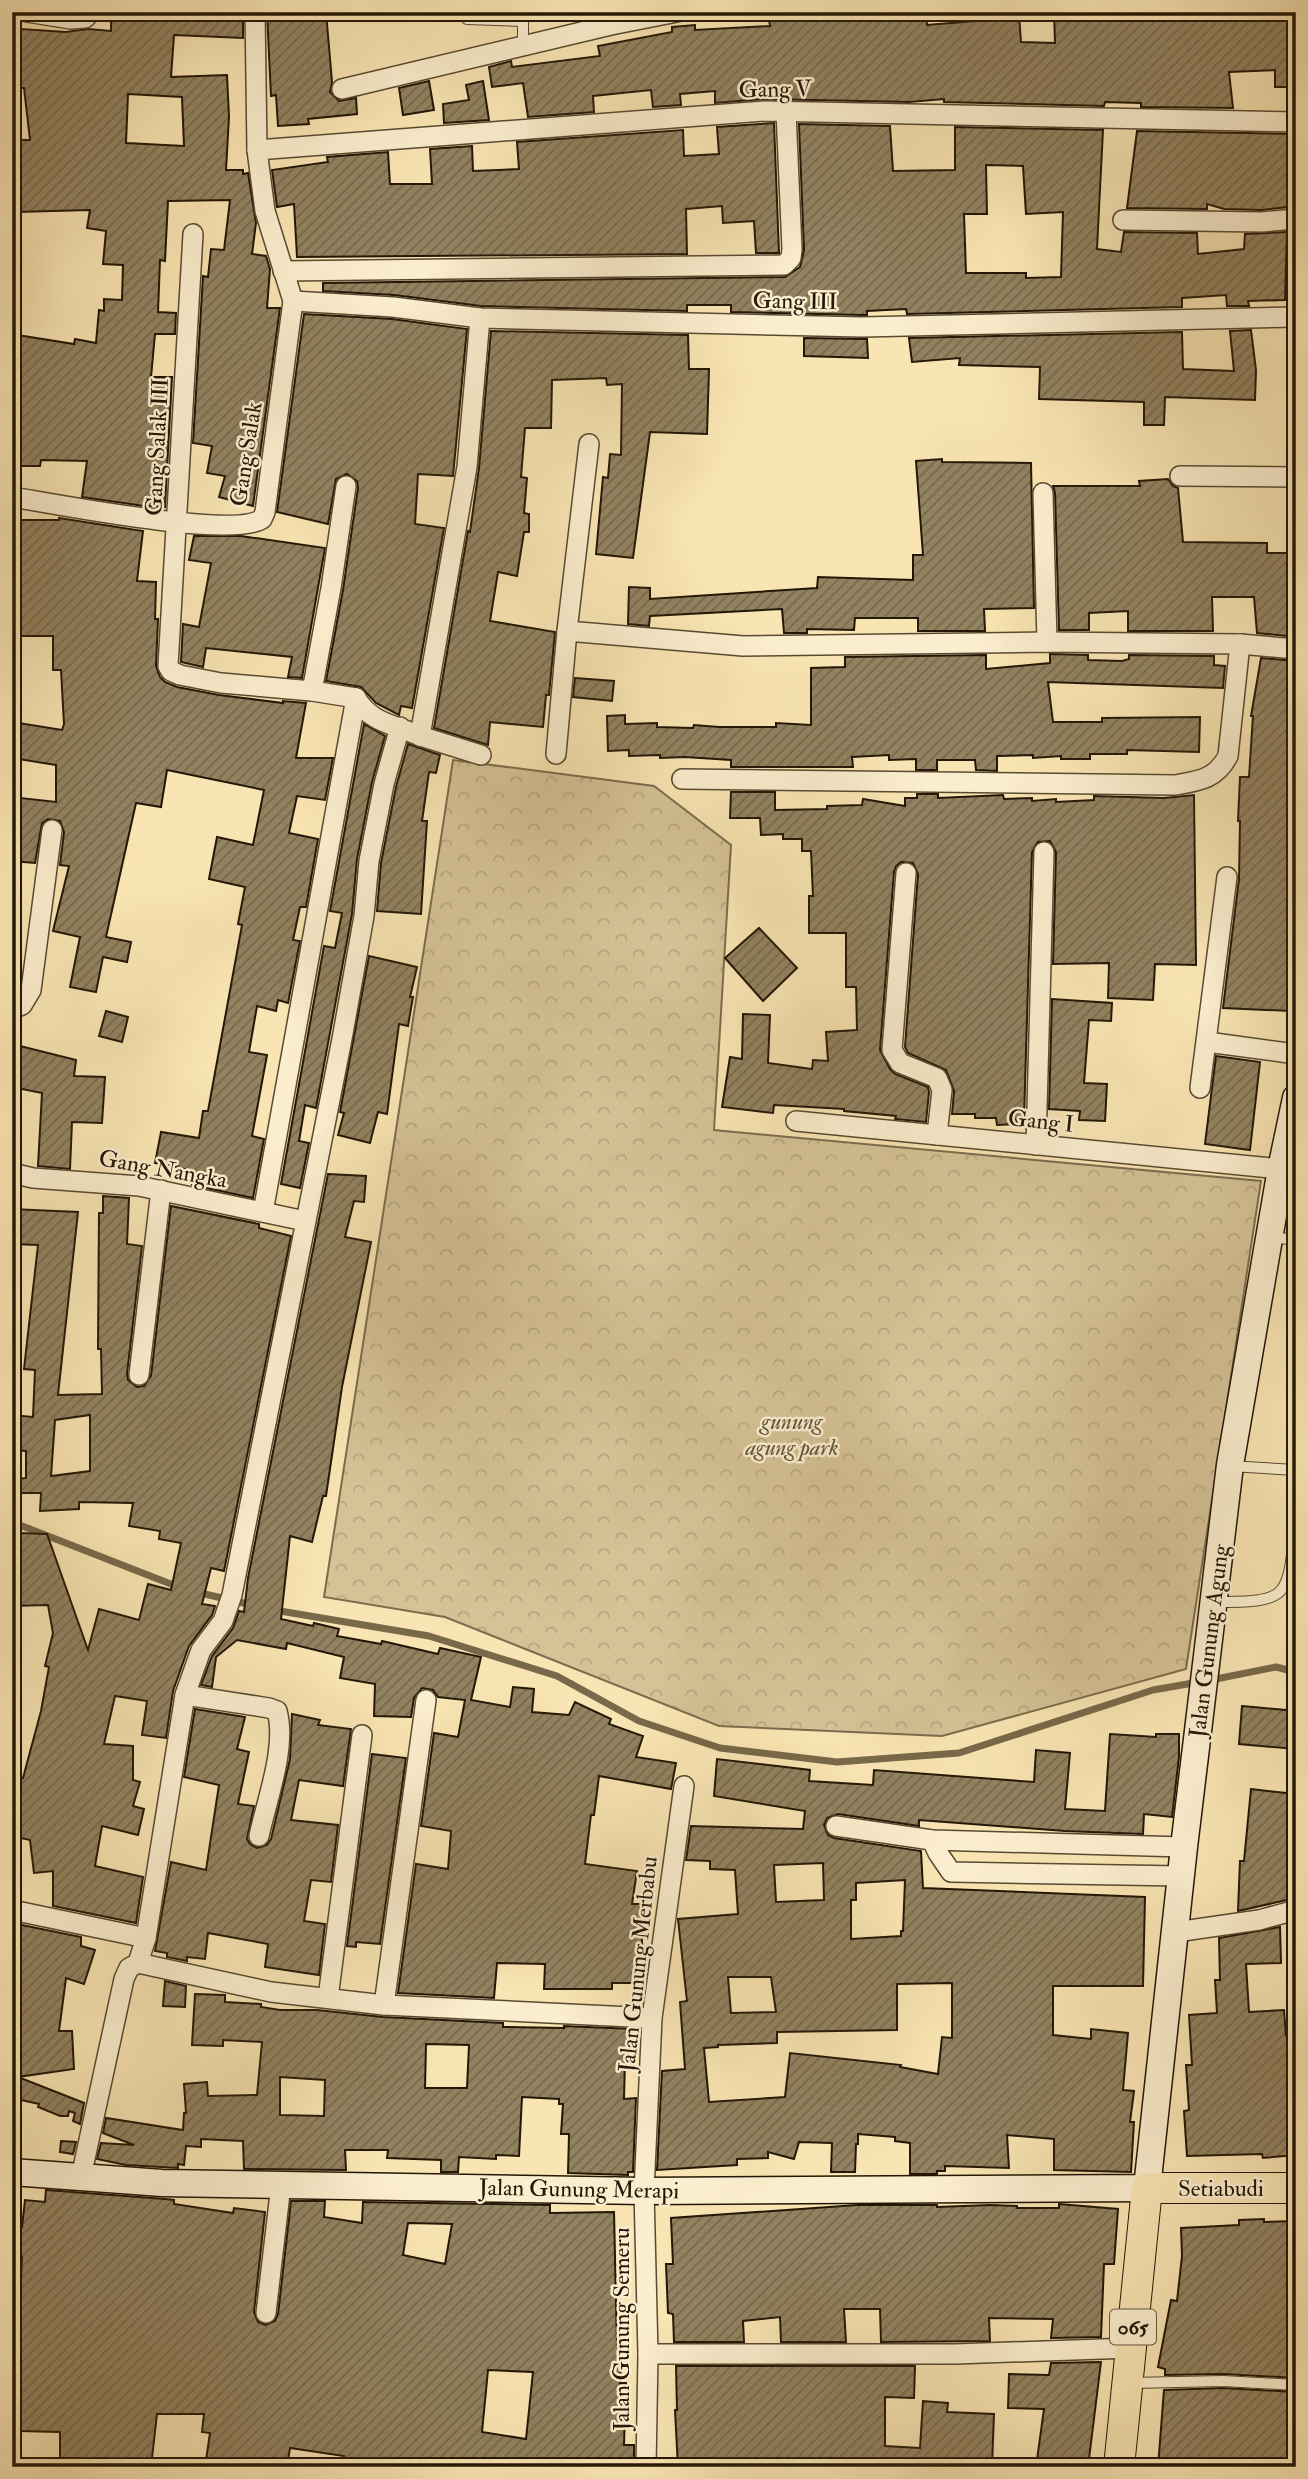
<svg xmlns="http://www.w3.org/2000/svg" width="1308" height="2479" font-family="'IM FELL Double Pica',serif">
  <defs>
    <pattern id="park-crowns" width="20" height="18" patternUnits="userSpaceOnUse" patternTransform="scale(1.75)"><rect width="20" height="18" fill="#d5c296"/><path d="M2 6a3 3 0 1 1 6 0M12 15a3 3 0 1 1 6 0" fill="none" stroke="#b7a680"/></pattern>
    <pattern id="building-hatch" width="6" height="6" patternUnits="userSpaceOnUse" patternTransform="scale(1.75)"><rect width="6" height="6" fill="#928260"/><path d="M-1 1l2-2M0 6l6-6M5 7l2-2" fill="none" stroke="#77694d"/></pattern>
  </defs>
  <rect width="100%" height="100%" fill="#f9e5b3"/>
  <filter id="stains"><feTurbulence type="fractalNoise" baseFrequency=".00286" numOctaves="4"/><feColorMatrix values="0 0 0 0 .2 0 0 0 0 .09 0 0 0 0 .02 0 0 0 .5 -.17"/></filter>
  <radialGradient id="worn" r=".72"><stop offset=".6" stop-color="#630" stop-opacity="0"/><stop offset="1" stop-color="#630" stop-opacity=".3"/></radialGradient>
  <!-- park -->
  <path fill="url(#park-crowns)" stroke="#7c6c4e" stroke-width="2" d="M453,760L654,786L731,845L714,1130L1261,1181L1186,1669L942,1736L719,1726L445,1617L324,1597Z"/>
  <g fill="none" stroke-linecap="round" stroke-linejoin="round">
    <!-- stream -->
    <g stroke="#78694a" stroke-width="7">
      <path d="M12,1522L181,1588"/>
      <path d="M196,1592L252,1605"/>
      <path d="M274,1610L429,1636L557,1676L639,1721L720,1748L837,1762L959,1753L1153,1690L1199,1682"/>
      <path d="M1211,1680L1276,1667L1296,1672"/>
    </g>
  </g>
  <!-- building -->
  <g fill="url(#building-hatch)" stroke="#231706" stroke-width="2" fill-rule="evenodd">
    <path d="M111,12H243V38L174,35L171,77L227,75L229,117L226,170H243V174L248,173L256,223L252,254L266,256L270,269L267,308H280L253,506L219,497L225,476L207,473L212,446L193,443L203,276L208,277L211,249L224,250L230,200L168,201L165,261L160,260L158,312L176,313L175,334H155L151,377H172L165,507L144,506L82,497L87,461L41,460L40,466H12V443L18,442L15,368H12L17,335L74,344L75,339L96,343L99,310L104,311V299L122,300L123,265L103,264L106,231L87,228L90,210L16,212L12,140H30L24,88H12V62H20L21,29L66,32L88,29L111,31ZM128,94L182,97L184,146L126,143Z"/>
    <path d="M267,12H326L332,82L330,92L339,101L356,98L357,114L308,119L309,124L278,126L276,95L271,96Z"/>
    <path d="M768,12H926L927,25L999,19V17L1019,15L1021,42L1055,43L1054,12H1129V17L1173,16L1202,14V12H1296V87H1275V70L1229,72L1233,108L1141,107V103L1105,102L1104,106L944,102V99L909,102L765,99L715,103V91L680,94L681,105L653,107L651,90L593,96L594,112L528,117L523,83L492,87L489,67L511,61L512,67L600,56L598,46L672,32V27L695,25V30L770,26Z"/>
    <path d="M429,81L434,110L403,115L399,88Z"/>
    <path d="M483,81L489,120L444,123L443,104L469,100L466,85Z"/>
    <path d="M774,123L779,253H756L754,221L723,223L722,206L686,209L687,254L297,257L294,204L277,207L272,170L328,162L327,157L388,152L390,184H432L430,149L472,146L473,171L519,169L517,142L683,130L684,156L719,154L717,127Z"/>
    <path d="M799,124L890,126L893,171L955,170V127L1103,130L1097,249L1121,252L1124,232L1197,233L1198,254L1244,249L1245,234L1287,232L1285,300L1248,301L1249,306H1227L1226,295L1182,298V307L907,314L906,309L867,311V315H862L731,312V305H687V311L481,306L394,295L323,291V283L785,277L800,267L804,250ZM986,165L1023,166L1026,214L1063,212L1061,277L1026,278V273H966L964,214H987Z"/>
    <path d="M1137,131L1293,134V157L1296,156V202L1289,203L1288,207L1262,210L1224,209L1207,204V209L1127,208Z"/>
    <path d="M304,314L392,319L467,329L453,476L418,474L415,524L444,528L412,708L401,706L399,715L376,703L361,687L326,681L343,590L358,488L357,481L347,474L336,479L328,524L277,512Z"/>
    <path d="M1251,330L1256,370L1255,400L1165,397L1164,425H1144V402L1039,399L1040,367L959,365L960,358L912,362L909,338L1182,332L1183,369L1234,371L1230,331Z"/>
    <path d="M491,331L688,335L689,369H709L707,434L650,432L633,558L596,554L603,477L608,478L610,454L621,455L622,384L607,385L606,378L552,380L551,428H525L521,477L527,478L524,513L529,514V532H524L517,576L498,572L490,621L555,632L549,695H546L543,727L490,722L488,745L434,728L468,531L470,532L479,468Z"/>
    <path d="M804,338L867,339L868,358L804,356Z"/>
    <path d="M942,459V462L1031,463L1034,608L984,609L985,631H918V618H855L854,630L807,629V633H784L782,609L650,616L649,626L628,624L629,587L650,588V599L817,588L818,577L913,580V555H923L916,461Z"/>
    <path d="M1168,479L1173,486L1178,488L1183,542L1267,543V553H1296V637L1257,633L1254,597H1212L1213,631H1128V611L1089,613V630H1059L1055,493L1053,486H1140L1139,481Z"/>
    <path d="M59,518L143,531L137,581L156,582L155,619H158L156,666L160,677L165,682L177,687L219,695L283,703V701L306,703L296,758H333L325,800L297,796L289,833L318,839L306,907H300L293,940L300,941L288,1003L278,1000L276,1011L257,1006L249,1052L267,1055L252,1136L264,1139L253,1198L192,1185L195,1171L155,1163L161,1132L199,1138L203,1111H208L242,925L238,924L245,887L209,879L217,837L253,845L264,790L167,770L161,807L136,803L106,937L131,942L127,962L103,957L96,992L70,987L80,937L53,931L69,866L60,865L64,832L60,821L48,819L42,823L35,863L12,861V797L56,802V765L12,758V722L62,730L64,724L61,670H53V636H13L12,520H59Z"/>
    <path d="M194,536H241L325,548L302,678L288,677L292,657L206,648L203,667L181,662L183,624L199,627L211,563L189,560Z"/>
    <path d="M1050,654L1088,655V660L1122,661L1129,659V655L1214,656V665L1225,666L1223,688L1048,682L1053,722H1102V718L1200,717L1199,752L1127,750V754H1090V759H1061V756L1033,758V755L997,756V771L976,770L975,760H937V770H916V759L889,760V755L852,757L853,767H731V760L685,757L660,758V755L629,756V750L608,751L607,716L625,715V724L657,723V727L693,728L694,725L719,727H776V723L811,725V668L845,667V657L986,655V669L1050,663Z"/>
    <path d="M1261,658L1296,661V927L1290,1011L1223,1008L1239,879L1240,821H1238L1240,777H1249L1253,716H1251Z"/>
    <path d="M575,678L614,681L612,701L573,697Z"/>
    <path d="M364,724L385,736L372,782L357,859L352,914L316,1108L305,1105L299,1141L309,1143L300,1188L281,1184L324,946L335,948L342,913L330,911Z"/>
    <path d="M408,744L440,755L436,773L429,772L422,821H427L421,914L377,911L381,863L396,787Z"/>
    <path d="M731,792H775V810L827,809V806L862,805L863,799L905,806V798H917V794H938V798L1003,795L1004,799L1032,798V801L1056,799V802L1094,800V796L1164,798L1194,795L1196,965L1155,964L1153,1000L1108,998L1109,963L1053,964L1056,852L1050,841L1038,842L1032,852L1024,1119H1016L1017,1124L997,1125L996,1118H975V1114H952L954,1091L946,1070L908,1053L905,1047L918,874L913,863L901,862L896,866L894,872L880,1050L890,1069L895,1074L928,1087L929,1092L926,1122L895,1119L896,1116L844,1111V1109L774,1105L773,1113L722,1107L730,1057L742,1059L743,1014L770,1015L768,1063L812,1069L813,1060L828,1061L826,1032L857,1030L856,987H846V933H809V896H813L811,851H802V839H783V834L761,835L760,818H730Z"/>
    <path d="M759,928L797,968L763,1001L725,958Z"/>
    <path d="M369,956L417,967L410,997H413L408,1026L399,1024L387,1114L378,1112L370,1143L338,1135L344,1113L340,1112Z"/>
    <path d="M1052,999L1112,1003L1111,1021L1089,1020L1084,1083L1107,1084L1105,1121L1079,1120L1080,1111L1049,1109Z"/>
    <path d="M106,1011L128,1017L122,1042L99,1036Z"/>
    <path d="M12,1044L76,1060L74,1076L105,1077L102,1123L72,1122L70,1169L38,1166L42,1093L12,1087Z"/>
    <path d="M1216,1056L1260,1062L1250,1150L1205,1144Z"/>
    <path d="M328,1174L366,1176L364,1202L354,1201L345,1237L371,1242L342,1387L326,1496H323L312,1542L290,1536L281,1619L313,1626L314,1623L339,1629L337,1636L381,1644L382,1641L438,1654L440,1648L481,1657L471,1700L510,1707L513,1687L534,1689L532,1712L569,1715L575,1702L611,1719L609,1724L643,1736L636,1757L676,1763L671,1789L599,1776L594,1815H591L585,1864L637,1871L632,1904H645L646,1933H642V1983H612V1989H544L545,1964L497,1963L494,1998L398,1993L416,1864L448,1869L451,1831L421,1826L434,1733L458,1737L465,1700L438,1697L433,1690L422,1688L414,1698L411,1717L374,1716L375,1684L340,1678L344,1657L287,1643L286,1649L237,1640L216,1657L212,1687L201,1685L212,1656L233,1628L239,1611L244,1612L248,1578Z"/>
    <path d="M103,1196L129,1198L127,1244L142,1246L127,1374L128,1380L137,1387L144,1386L151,1376L171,1206L259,1224V1228L291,1236L224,1571L211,1568L202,1604L215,1606L212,1615L189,1646L173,1691L166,1738L142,1735L147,1701L115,1696L104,1744L133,1746V1780L140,1782L133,1806L144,1809L138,1835L102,1826L95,1866L143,1877L136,1923L53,1906V1871L34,1873L30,1840L12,1836V1785L19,1786L21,1778H23L41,1711L49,1667L45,1666L53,1633L48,1605L12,1606V1579H17L19,1533L47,1534L88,1650L99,1609L139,1620L148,1584L171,1590L181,1543L159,1539L160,1531L129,1526L133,1503L79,1502V1509L40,1511L41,1493H12V1480L26,1478V1451L12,1450V1415L33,1417L35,1370L24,1369L38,1245L12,1244V1209L78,1212L58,1395L102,1394L101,1349H98L99,1213H103ZM90,1415V1471L51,1476L55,1420Z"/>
    <path d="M1242,1706L1296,1711V1749L1239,1744Z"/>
    <path d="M195,1709L245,1717L237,1749L249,1752L238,1804L254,1806L247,1839L250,1844L257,1848L267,1845L271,1839L290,1759L292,1714L320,1720L318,1725L351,1729L343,1786L299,1780L291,1820L338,1825L331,1882L311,1880L304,1921L325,1924L319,1975L265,1967L268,1944L208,1933L205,1959L187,1957V1961L167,1957V1953L155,1951L171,1862L206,1870L219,1785L184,1777Z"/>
    <path d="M1110,1734L1156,1737V1734H1179V1757L1172,1817L1144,1814L1143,1834L1065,1831L919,1820V1826L838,1814L827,1818L824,1825L828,1835L834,1838L921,1851L923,1888L1145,1897L1143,1986H1053V2035L1091,2039V2029L1128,2033L1123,2090L1134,2091L1130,2122H1134L1131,2172L1054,2170V2139L1007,2135L1009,2168L945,2166V2171H937V2174H910V2143L895,2141V2137L858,2134V2144H856L855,2172H831L832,2143L799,2142L794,2159L768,2152V2158L737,2159V2165L657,2170L662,2071L685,2069L680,2002L687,2001L678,1919L738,1914L735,1870L710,1869V1861L686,1860L691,1826L803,1829L805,1811L714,1796L717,1759L810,1770L809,1781L873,1785L874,1770L1034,1782L1036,1750L1070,1753L1065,1809L1105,1811ZM823,1863L824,1900L776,1902L774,1865ZM905,1880L903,1931H901V1936L851,1939V1900H856V1883ZM728,1977H771L776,2012L731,2013ZM952,1983V2038L942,2037L938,2074L900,2067L901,2065L790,2053L785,2097L709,2102L704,2048L718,2047V2045L777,2043V2032L897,2030V1984Z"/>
    <path d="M372,1754L406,1758L380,1944L356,1942V1947L347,1946Z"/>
    <path d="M1251,1789L1295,1794L1288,1863H1296V1898L1238,1911L1240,1861H1244Z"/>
    <path d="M12,1923L81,1937V1946L95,1950L84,1984L66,1978L59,2031H72L74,2069L18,2077L84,2103L80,2124L73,2121L75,2113L69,2111L68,2116H60L38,2107L39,2104L12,2098Z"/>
    <path d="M1280,1927L1281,1963L1246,1964L1249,2012L1284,2010L1286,2036L1296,2035V2155L1263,2158L1262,2154L1187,2156L1184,2111L1189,2110L1186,2065H1192L1189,2015L1217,2013L1215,1980H1220L1219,1938Z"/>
    <path d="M165,1981L186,1986L185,2007L163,2006Z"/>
    <path d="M195,1994L225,1995V2002L261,2004V2007L280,2010H317L383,2017L503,2023V2027L564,2028V2026L634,2029L633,2061H625L624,2099L636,2098L633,2172H628V2175L568,2173L569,2134H561L563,2104H559V2099L522,2097L519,2156L496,2155V2159L459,2157L458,2172H441V2160L387,2158L388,2150H345L346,2170L244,2169L243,2141L201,2139V2147L186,2146L184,2165L178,2164V2168L126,2165L97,2159L101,2143L134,2145L103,2133L106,2118L183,2130L184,2113H186L184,2084L207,2082L208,2096L257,2095L262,2042L223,2040V2046L192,2045ZM426,2044L469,2045L467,2088H425ZM280,2077L325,2080L324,2116L280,2115Z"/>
    <path d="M61,2141L76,2142L73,2154L60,2152Z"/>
    <path d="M46,2190L165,2199L174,2200V2204L233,2213L234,2208L265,2212L254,2312L258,2322L265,2325L275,2321L278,2314L291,2201H325L324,2217L362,2223L363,2202L550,2205V2213L614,2212L617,2346L622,2347L620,2383H626L624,2445H634V2467H501L473,2462L472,2467H343L344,2456L290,2448L287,2467H205L210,2433L202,2432L204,2414H157L151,2467H60V2432L19,2431L21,2388L12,2387V2319L19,2320L22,2257L12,2256L15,2226L22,2227L25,2200L45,2202ZM408,2223L452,2224L445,2264L403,2255ZM488,2370L533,2372L526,2439L482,2432Z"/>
    <path d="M1059,2204L1118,2209L1114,2264H1104L1101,2337L1051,2338L1053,2319L989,2318L990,2341L881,2342L880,2309H844L846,2342H781L780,2317L743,2321L744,2342H674L673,2314L668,2313L666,2264H673L671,2218L857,2205H937V2207L990,2205L1017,2206V2208H1059Z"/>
    <path d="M1264,2219V2222L1296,2221V2378L1223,2374L1165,2375V2369L1158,2367L1171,2300L1177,2301L1182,2256L1181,2228L1239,2225V2220Z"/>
    <path d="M1101,2362L1088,2467H1036L1044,2409L1008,2408L1009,2374L1049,2375L1051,2363Z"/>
    <path d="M676,2366H915L914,2398L885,2397V2446L920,2448L923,2401L948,2403L947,2412L994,2414L992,2467H678L675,2410H677Z"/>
    <path d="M1223,2388L1296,2392V2467H1158L1164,2390Z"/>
  </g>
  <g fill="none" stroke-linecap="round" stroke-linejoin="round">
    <!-- service casing -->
    <g stroke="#584a31" stroke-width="12">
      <g id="service">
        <path d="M460,12L467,19L523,21"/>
        <path d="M523,12V46"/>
        <path d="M1272,1237L1296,1240"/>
        <path d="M1230,1466L1296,1470"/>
        <path d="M1216,1602C1292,1602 1286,1597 1296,1526"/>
        <path d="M1131,2383L1223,2381L1296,2385"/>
      </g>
    </g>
    <!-- minor casing -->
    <g stroke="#584a31" stroke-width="22">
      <g id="minor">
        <path d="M27,12L71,19L85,18L91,12"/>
        <path d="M342,89L611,25L677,12"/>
        <path d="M257,150L765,111L1296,122"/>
        <path d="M1123,220L1262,222L1296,219"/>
        <path d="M193,234L168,666L171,671L180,675L221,683L312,691L356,698"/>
        <path d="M283,271L784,265L791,258L792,249L786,112"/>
        <path d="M293,301L393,307L480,318L862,327L1296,317"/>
        <path d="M1180,476L1296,477"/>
        <path d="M1043,493L1047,642"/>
        <path d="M12,497C55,504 233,539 262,519L265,512L293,301L265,211L257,150L255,12"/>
        <path d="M567,631L743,646L1047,642L1240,644L1296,649"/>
        <path d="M312,691L331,588L346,486"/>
        <path d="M356,698C370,723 396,725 420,736L467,467L480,318"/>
        <path d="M420,736L481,755"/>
        <path d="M556,754L567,631L589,444"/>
        <path d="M682,779L1175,785C1199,781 1216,779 1228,756L1240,644"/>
        <path d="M906,873L892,1050L900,1063L937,1078L942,1090L937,1135"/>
        <path d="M12,1009L22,1005L31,990L52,830"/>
        <path d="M1207,1042L1296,1054"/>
        <path d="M1200,1088L1227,877"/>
        <path d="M796,1121L1281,1169"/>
        <path d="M1036,1145L1044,852"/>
        <path d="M12,1173L33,1178L139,1186L305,1221"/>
        <path d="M263,1212L356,698"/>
        <path d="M139,1375L161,1190"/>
        <path d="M185,1695L269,1708L277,1711C287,1747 267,1799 259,1836"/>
        <path d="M836,1826L932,1840L1184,1847"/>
        <path d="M932,1840L938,1853L951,1872L1181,1876"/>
        <path d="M12,1910L146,1938"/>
        <path d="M1176,1932L1259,1920L1296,1910"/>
        <path d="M138,1963L271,1992L384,2005L652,2018"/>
        <path d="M328,1998L362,1735"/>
        <path d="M384,2005L426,1700"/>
        <path d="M81,2177L124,1979L129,1968L138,1963L146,1938L185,1695L201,1650L223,1621L232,1595L342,1039L364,916L369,861L384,784L400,727"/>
        <path d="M266,2313L281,2185"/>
        <path d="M648,2354H955L1131,2348"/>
        <path d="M646,2467L648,2354L644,2191L652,2018L684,1786"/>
      </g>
    </g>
    <!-- secondary casing -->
    <g stroke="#231706" stroke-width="29">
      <path id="secondary" d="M12,2172L162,2183L644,2191L1147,2188L1184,1847L1230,1465L1281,1169L1296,1098"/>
    </g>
    <!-- primary casing -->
    <g stroke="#231706" stroke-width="32">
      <path id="primary" d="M1119,2467L1147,2188H1296"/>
    </g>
    <!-- service -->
    <use href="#service" stroke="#fbeece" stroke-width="10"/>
    <!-- minor -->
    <use href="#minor" stroke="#fbeece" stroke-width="19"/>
    <!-- secondary -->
    <use href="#secondary" stroke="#fbeece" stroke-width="26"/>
    <!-- primary -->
    <use href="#primary" stroke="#f9e5b3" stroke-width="30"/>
  </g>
  <g text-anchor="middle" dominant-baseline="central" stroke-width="5" stroke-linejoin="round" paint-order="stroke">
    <!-- shield labels -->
    <rect fill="#fbeece" stroke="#645842" stroke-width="2" x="1110" y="2309.5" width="46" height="35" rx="5"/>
    <g font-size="21" font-weight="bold" fill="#231706">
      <text x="1133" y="2327">065</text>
    </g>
    <!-- street labels -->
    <g font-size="23" fill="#231706" stroke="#fbeece">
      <text transform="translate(775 89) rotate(-1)">Gang V</text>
      <text transform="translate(795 301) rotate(1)">Gang III</text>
      <text transform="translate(157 447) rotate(-87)">Gang Salak III</text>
      <text transform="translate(246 454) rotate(-81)">Gang Salak</text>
      <text transform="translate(1041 1121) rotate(6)">Gang I</text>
      <text transform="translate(163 1169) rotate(10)">Gang Nangka</text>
      <text transform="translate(1209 1641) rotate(-83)">Jalan Gunung Agung</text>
      <text transform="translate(638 1964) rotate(-84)">Jalan Gunung Merbabu</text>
      <text x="1221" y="2188">Setiabudi</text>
      <text transform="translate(579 2189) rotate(1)">Jalan Gunung Merapi</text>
      <text transform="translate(621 2329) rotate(-90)">Jalan Gunung Semeru</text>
    </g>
    <!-- park labels -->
    <g font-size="23" font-style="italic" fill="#615338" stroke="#fbeece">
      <text x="792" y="1421">gunung<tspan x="792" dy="26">agung park</tspan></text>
    </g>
  </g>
  <!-- margin -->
  <rect width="1308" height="2479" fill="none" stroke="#f9e5b3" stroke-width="42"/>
  <rect x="14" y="14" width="1280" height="2451" fill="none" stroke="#231706" stroke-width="3.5"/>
  <rect x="21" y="21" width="1266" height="2437" fill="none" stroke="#231706" stroke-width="2"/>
  <rect width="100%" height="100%" filter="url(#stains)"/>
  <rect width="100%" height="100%" fill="url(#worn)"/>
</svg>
